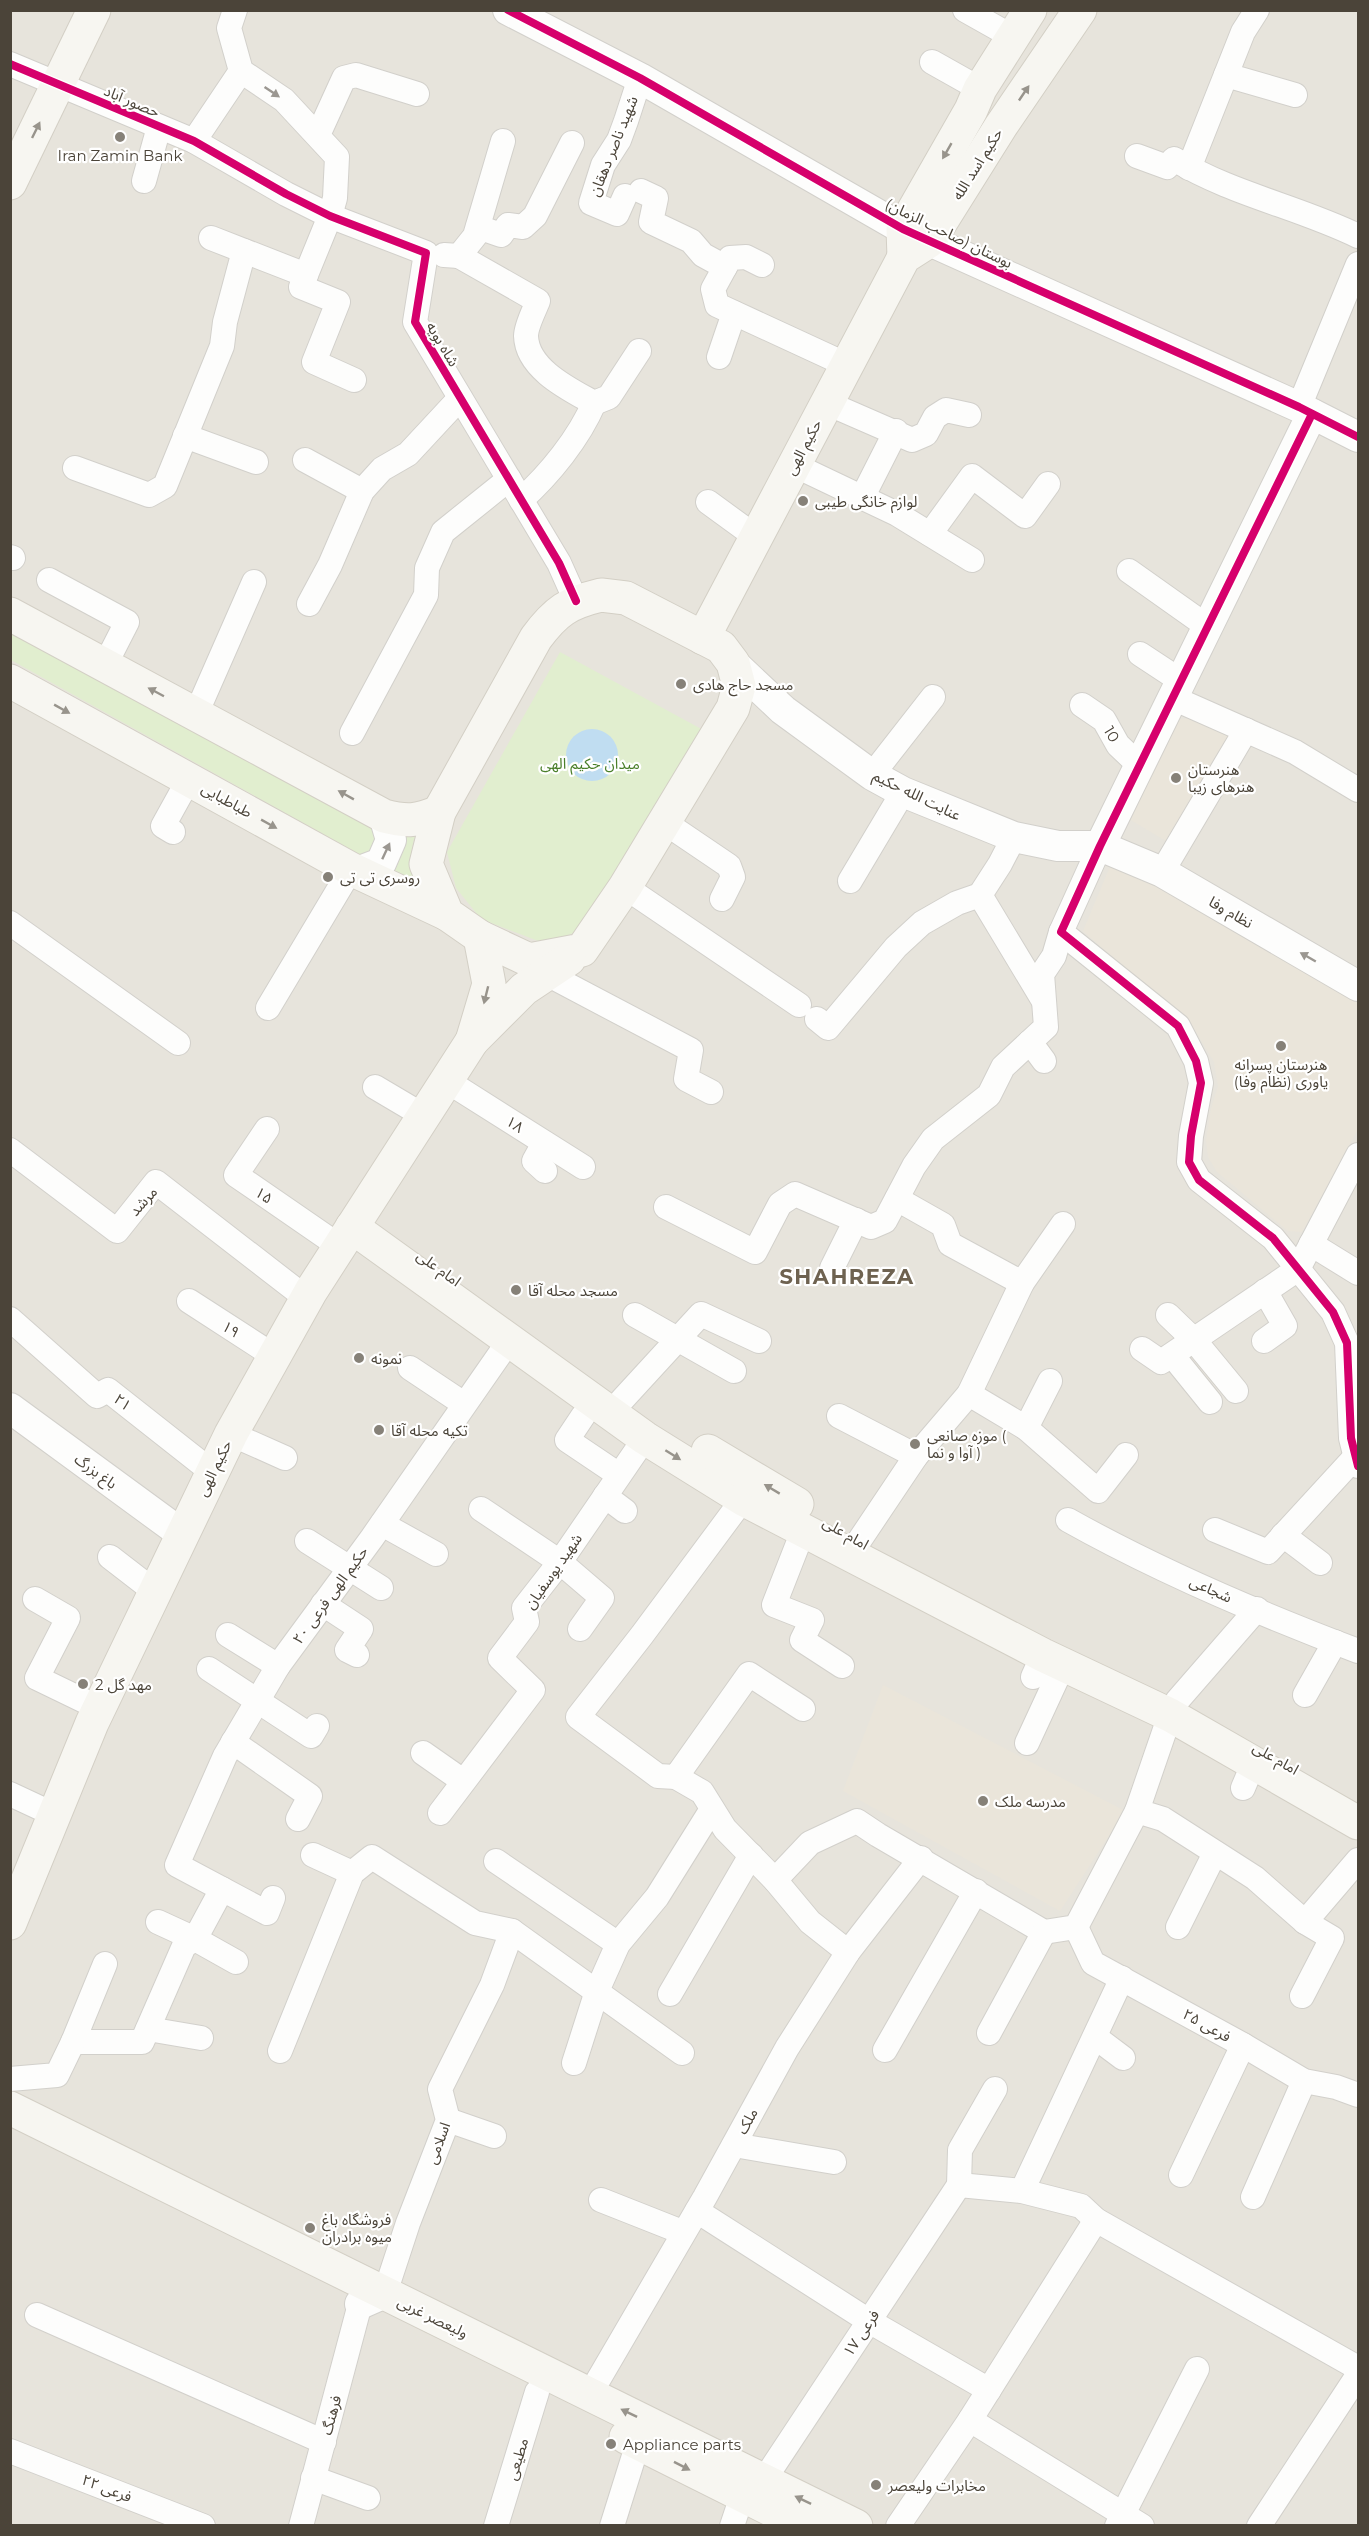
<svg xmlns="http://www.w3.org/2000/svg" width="1369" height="2536" font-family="Montserrat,'Noto Sans Arabic',sans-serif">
  <rect width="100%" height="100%" fill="#f4f2ee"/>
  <!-- residential -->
  <rect fill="#e7e4dc" x="11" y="11" width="1347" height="2514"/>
  <!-- education -->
  <g fill="#eae5da">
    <path d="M1190,718L1229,737L1166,841L1129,819L1177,720Z"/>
    <path d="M1121,862L1358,1003V1129L1302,1232L1288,1231L1217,1172L1208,1157L1206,1140L1211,1109L1218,1086L1214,1062L1195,1030L1083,931L1109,869Z"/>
    <path d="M883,1685L1125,1811L1060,1911L843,1791Z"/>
  </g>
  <!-- green -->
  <g fill="#e1eecf">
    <path d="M11,627L378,826L377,850L361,855L11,660Z"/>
    <path d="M560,652L705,731L586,928L546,944L481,919L456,888L447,852Z"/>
    <path d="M403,836H415C408,858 411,872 419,893L384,867Z"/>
  </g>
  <!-- water -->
  <circle fill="#c0ddf1" cx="592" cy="755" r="26"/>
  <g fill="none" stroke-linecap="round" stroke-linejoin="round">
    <!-- minor casing -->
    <g stroke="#d2d0cb" stroke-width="26">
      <g id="minor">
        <path d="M235,10L229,28L241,71L284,100L337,157L335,198L330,216L301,287L338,302L314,362L354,380"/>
        <path d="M965,10L1013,37"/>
        <path d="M932,62L980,89"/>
        <path d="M10,64L194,141L286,194L330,216L426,253L415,322L559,563L576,601"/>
        <path d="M1226,75L1295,95"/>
        <path d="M318,135L344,78L356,75L417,94"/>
        <path d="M194,141L241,71"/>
        <path d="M1137,156L1167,167L1174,159C1231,194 1299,207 1358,236"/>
        <path d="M1189,168L1243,32L1257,10"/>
        <path d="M144,181L159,127"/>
        <path d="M641,191L656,198L651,222L691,241L703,255L725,267"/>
        <path d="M625,196L617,214L591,203L603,165L619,140L626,121L640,78"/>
        <path d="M478,227L501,235L508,225L523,227L535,216L572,143"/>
        <path d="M211,238L306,275"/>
        <path d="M444,255L459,256L475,236L503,141"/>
        <path d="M459,256L538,301C534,311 526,326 526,336C527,369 569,389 594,403L609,397L639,351"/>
        <path d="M762,265L746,257L730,258L713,289L717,305L847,365"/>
        <path d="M719,357L734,313"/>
        <path d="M827,403L912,440L926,434L935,417L946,410L969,415"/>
        <path d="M1299,407L1358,264"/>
        <path d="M185,436L256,462"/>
        <path d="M305,460L362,491"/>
        <path d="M794,465L897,514L972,560"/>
        <path d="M75,468L149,495L165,486L222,346L225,322L244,251"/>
        <path d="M862,498L896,431"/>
        <path d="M521,500C550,474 579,438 594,403"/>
        <path d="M708,502L756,537"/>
        <path d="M930,534L972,476L1025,516L1048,484"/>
        <path d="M10,557L13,558"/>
        <path d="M1129,571L1208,627"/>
        <path d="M49,580L127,622L105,665"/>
        <path d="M309,604L330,565L362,491L382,469L408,454L460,398"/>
        <path d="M1140,654L1181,681"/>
        <path d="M1173,698L1295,752L1358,790"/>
        <path d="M1082,705L1104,720L1118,745L1140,766"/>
        <path d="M196,714L254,582"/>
        <path d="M352,733L426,595L427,568L443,532L509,479"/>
        <path d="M872,775L933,697"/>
        <path d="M664,822L729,866L733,877L722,899"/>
        <path d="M173,832L163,826L189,779"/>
        <path d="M1100,846L1061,932L1178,1026L1196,1061L1201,1083L1191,1136L1189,1162L1199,1180L1273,1238L1333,1312L1347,1343L1351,1438L1358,1466"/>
        <path d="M1162,872L1246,730"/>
        <path d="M850,881L903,792"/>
        <path d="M625,887L799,1005"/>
        <path d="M980,895L1042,998"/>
        <path d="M10,923L178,1043"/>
        <path d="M547,974L691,1050L686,1079L711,1092"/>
        <path d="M268,1008L351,869"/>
        <path d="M817,1019L828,1028L896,947L922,923L957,903L980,895L1000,864L1014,837"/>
        <path d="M1030,1042L1044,1061"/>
        <path d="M447,1081L583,1167"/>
        <path d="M375,1087L424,1116"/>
        <path d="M267,1129L236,1175L339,1246"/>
        <path d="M544,1143L534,1161L545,1171"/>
        <path d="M10,1150L117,1231L156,1182L306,1298"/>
        <path d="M897,1199L943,1225L950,1244L1022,1283"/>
        <path d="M666,1207L755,1252L780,1204L795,1194L871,1227L885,1221L914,1166L933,1139L989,1095L1003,1067L1046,1027L1042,974L1054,956L1061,932"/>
        <path d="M1311,1244L1358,1273"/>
        <path d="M832,1268L856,1220"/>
        <path d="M189,1301L274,1356"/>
        <path d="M635,1315L734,1371"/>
        <path d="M1168,1315L1194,1340L1236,1391"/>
        <path d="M10,1319L97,1396L108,1390L212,1472"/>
        <path d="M1264,1341L1285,1326L1265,1291"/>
        <path d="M1142,1349L1161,1362L1298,1269L1358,1155"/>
        <path d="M1172,1355L1210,1402"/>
        <path d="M410,1368L464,1404"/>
        <path d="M969,1394L1026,1428L1098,1491L1126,1455"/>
        <path d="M622,1400L701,1314L759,1341"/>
        <path d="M583,1416L567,1440L619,1475"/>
        <path d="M839,1416L916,1456"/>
        <path d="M1026,1428L1050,1381"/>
        <path d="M231,1434L285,1458"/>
        <path d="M605,1496L625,1511"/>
        <path d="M743,1499L642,1635L578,1717L658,1776L676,1777L749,1674L803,1709"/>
        <path d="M481,1509L560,1562L602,1598L580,1629"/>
        <path d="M1068,1520C1159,1571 1260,1614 1358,1651"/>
        <path d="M382,1524L436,1554"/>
        <path d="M1215,1530L1268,1552L1356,1456"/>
        <path d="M803,1531L774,1605L812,1620L802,1640L842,1666"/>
        <path d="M1283,1535L1320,1563"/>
        <path d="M307,1541L381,1588"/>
        <path d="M859,1541L916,1456L969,1394L1022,1283L1063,1224"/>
        <path d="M110,1557L154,1591"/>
        <path d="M35,1599L68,1618L37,1678L99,1708"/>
        <path d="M323,1604L361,1629L347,1650L357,1655"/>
        <path d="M228,1635L278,1666"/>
        <path d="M209,1669L311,1736L317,1726"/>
        <path d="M1033,1677L1043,1655"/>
        <path d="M1305,1695L1335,1642"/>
        <path d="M1177,1701L1257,1609"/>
        <path d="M233,1742L310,1796L298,1819"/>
        <path d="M1027,1743L1064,1663"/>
        <path d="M423,1753L463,1781"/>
        <path d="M676,1777L702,1792L725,1829L775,1880L810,1922L848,1952"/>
        <path d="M1243,1788L1254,1762"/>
        <path d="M10,1794L55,1815"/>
        <path d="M1137,1811L1170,1715"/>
        <path d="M440,1813L533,1690L500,1658L527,1622L524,1608L560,1562L645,1438"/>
        <path d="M313,1855L352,1873"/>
        <path d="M496,1861L618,1944"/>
        <path d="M775,1880L810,1843L857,1821L878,1835L1044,1932L1076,1927L1137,1811L1163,1819L1255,1878L1305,1922L1358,1860"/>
        <path d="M273,1898L267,1913L177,1865L225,1756L278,1666L372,1538L509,1341"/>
        <path d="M158,1922L195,1939L236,1962"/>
        <path d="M1076,1927L1093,1963L1243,2045L1304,2081L1336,2087L1358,2095"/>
        <path d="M1178,1927L1215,1853"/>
        <path d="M670,1994L751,1855"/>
        <path d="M1302,1996L1332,1938L1305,1922"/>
        <path d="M148,2029L201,2038"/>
        <path d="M989,2033L1044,1932"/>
        <path d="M1095,2037L1123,2058"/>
        <path d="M73,2042H142L184,1946L195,1939L222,1889"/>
        <path d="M885,2050L976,1891"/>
        <path d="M280,2051L352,1873L372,1857L475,1923L512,1931L682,2053"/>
        <path d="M574,2063L597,1991L618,1944L657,1897L712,1809"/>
        <path d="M10,2079L57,2075L73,2042L105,1964"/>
        <path d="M448,2120L494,2136"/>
        <path d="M734,2145L834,2162"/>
        <path d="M1181,2175L1243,2045"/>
        <path d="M959,2185L1022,2191L1081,2206L1096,2220L1358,2368"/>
        <path d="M959,2185L960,2150L995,2089"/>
        <path d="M1022,2191L1122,1978"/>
        <path d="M1253,2197L1304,2081"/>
        <path d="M601,2200L682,2232"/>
        <path d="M697,2211L869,2321L989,2390"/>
        <path d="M385,2293L408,2223L448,2120L440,2089L492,1985L512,1931"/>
        <path d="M37,2315L324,2442"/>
        <path d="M590,2394L705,2197L787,2048L848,1952L921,1858"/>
        <path d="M970,2420L1142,2526"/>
        <path d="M10,2451L203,2526"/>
        <path d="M313,2478L368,2498"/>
        <path d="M764,2480L959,2185"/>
        <path d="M301,2526L360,2304"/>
        <path d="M496,2526L537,2392"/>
        <path d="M612,2526L638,2443"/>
        <path d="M732,2526L742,2496"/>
        <path d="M898,2526L970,2420L1096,2220"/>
        <path d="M1117,2526L1197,2369"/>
        <path d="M1259,2526L1358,2375"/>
      </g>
    </g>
    <!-- tertiary casing -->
    <g stroke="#d2d0cb" stroke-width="32">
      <g id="tertiary">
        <path d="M508,10L640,78L903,229L1299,407L1358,437"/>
        <path d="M733,663L783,710L872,775L903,792L1014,837L1058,846H1100L1162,872L1358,986"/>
        <path d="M1100,846L1312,414"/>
        <path d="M357,872L381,863L391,840L384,816"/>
        <path d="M10,1408L182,1534"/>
        <path d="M360,2304L385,2293"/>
      </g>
    </g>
    <!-- secondary casing -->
    <g stroke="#d3cfc5" stroke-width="35">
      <g id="secondary">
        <path d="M10,183L94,10"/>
        <path d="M904,257L903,229L971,110L980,89L1030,10"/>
        <path d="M601,595L626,598L721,647L733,663L739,686L733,708L625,887L582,950L529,960L480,937L447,914L426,864L439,812L536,638C556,611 568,603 601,595Z"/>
        <path d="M10,614L384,816C407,822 417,821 439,812"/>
        <path d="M703,638L904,257L929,241L1001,126L1080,10"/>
        <path d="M10,681L351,869L447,914"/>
        <path d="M480,937L489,984L472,1041L524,989L569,959"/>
        <path d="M352,1227L645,1438L743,1499L1043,1655L1170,1715L1358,1823"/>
        <path d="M708,1451L797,1504"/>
        <path d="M10,1923L92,1723L231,1434L311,1291L472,1041"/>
        <path d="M10,2108L856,2526"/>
        <path d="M626,2437L804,2526"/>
      </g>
    </g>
    <!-- minor -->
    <use href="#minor" stroke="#fdfdfc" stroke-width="24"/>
    <!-- tertiary -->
    <use href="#tertiary" stroke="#fdfdfc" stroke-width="30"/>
    <!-- secondary -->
    <use href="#secondary" stroke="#f7f6f1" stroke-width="33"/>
    <!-- cycleway casing -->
    <g stroke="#fff" stroke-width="11">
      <g id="cycleway">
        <path d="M508,10L640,78L903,229L1299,407L1358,437"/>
        <path d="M10,64L194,141L286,194L330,216L426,253L415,322L559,563L576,601"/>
        <path d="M1312,414L1100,846L1061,932L1178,1026L1196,1061L1201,1083L1191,1136L1189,1162L1199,1180L1273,1238L1333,1312L1347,1343L1351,1438L1358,1466"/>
      </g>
    </g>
    <!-- cycleway -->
    <use href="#cycleway" stroke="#d6006c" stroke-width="8"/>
  </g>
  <!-- one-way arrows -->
  <defs><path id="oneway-solid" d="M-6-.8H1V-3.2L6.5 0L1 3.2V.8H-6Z" transform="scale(1.5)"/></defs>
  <g fill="#9b9791">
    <use href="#oneway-solid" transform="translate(272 92) rotate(34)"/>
    <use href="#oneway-solid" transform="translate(386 851) rotate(-65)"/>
    <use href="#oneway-solid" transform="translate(1308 957) rotate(-150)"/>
  </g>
  <g fill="#98948c">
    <use href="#oneway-solid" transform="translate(1024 93) rotate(-56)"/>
    <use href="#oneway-solid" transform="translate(36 130) rotate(-64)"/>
    <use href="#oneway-solid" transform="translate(947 151) rotate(120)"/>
    <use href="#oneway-solid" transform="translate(156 692) rotate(-152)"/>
    <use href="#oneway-solid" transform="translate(62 709) rotate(29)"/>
    <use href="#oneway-solid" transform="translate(346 795) rotate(-151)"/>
    <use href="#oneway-solid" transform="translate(269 824) rotate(29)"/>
    <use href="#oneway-solid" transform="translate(486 995) rotate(104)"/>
    <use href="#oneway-solid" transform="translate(673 1455) rotate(32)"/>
    <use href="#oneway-solid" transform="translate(772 1489) rotate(-149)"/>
    <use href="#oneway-solid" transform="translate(629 2413) rotate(-154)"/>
    <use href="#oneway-solid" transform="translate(682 2466) rotate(27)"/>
    <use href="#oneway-solid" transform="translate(803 2500) rotate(-154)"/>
  </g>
  <!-- markers -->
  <g fill="#868178" stroke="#fff" stroke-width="2">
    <circle cx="120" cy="137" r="6"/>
    <circle cx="803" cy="501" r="6"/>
    <circle cx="681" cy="684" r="6"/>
    <circle cx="1176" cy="778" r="6"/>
    <circle cx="328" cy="877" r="6"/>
    <circle cx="1281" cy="1046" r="6"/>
    <circle cx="516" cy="1290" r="6"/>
    <circle cx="359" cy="1358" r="6"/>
    <circle cx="379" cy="1430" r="6"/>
    <circle cx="915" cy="1444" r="6"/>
    <circle cx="83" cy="1684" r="6"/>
    <circle cx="983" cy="1801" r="6"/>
    <circle cx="310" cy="2228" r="6"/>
    <circle cx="611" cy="2444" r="6"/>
    <circle cx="876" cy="2485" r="6"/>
  </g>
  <g text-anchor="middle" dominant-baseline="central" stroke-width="4.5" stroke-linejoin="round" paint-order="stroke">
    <!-- street labels -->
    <g font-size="15" fill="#4b4439" stroke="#fff">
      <text transform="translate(132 101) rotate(23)">حصور آباد</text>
      <text transform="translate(613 146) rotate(-68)">شهید ناصر دهقان</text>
      <text transform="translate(977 164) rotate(-58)">حکیم اسد الله</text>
      <text transform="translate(949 233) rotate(26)">بوستان (صاحب الزمان)</text>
      <text transform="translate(443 344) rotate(59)">شاه بویه</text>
      <text transform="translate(803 447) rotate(-62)">حکیم الهی</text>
      <text transform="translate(1112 734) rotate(59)">10</text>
      <text transform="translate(917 795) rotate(26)">عنایت الله حکیم</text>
      <text transform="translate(227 800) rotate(29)">طباطبایی</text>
      <text transform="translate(1231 912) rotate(30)">نظام وفا</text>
      <text transform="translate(515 1124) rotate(32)">۱۸</text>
      <text transform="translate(264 1195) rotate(34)">۱۵</text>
      <text transform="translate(143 1201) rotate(-48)">مرشد</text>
      <text transform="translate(439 1268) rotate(36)">امام علی</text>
      <text transform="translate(231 1329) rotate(33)">۱۹</text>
      <text transform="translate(123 1402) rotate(38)">۲۱</text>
      <text transform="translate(214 1468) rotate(-64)">حکیم الهی</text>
      <text transform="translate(96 1471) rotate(36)">باغ بزرگ</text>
      <text transform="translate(846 1533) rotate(30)">امام علی</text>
      <text transform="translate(553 1571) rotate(-55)">شهید یوسفیان</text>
      <text transform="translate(1211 1589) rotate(24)">شجاعی</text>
      <text transform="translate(330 1595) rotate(-54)">حکیم الهی فرعی ۲۰</text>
      <text transform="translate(1276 1758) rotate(30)">امام علی</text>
      <text transform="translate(1207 2025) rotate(29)">فرعی ۲۵</text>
      <text transform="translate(747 2121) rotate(-61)">ملک</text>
      <text transform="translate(438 2143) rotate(-70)">اسلامی</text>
      <text transform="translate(433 2317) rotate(26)">ولیعصر غربی</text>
      <text transform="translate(861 2333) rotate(-56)">فرعی ۱۷</text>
      <text transform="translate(331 2415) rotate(-75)">فرهنگ</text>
      <text transform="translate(517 2459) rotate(-73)">مطیعی</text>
      <text transform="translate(107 2488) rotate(21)">فرعی ۲۲</text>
    </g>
    <!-- poi labels -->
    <g font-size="15" fill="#4b4439" stroke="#fff" text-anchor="start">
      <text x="120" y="155" text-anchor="middle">Iran Zamin Bank</text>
      <text x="815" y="501">لوازم خانگی طیبی</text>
      <text x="693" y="684">مسجد حاج هادی</text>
      <text x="1188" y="769">هنرستان<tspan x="1188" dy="17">هنرهای زیبا</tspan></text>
      <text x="340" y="877">روسری تی تی</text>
      <text x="1281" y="1064" text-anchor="middle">هنرستان پسرانه<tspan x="1281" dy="17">یاوری (نظام وفا)</tspan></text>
      <text x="528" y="1290">مسجد محله آقا</text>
      <text x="371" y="1358">نمونه</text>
      <text x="391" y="1430">تکیه محله آقا</text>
      <text x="927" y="1435">موزه صانعی (<tspan x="927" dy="17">آوا و نما )</tspan></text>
      <text x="95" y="1684">مهد گل 2</text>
      <text x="995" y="1801">مدرسه ملک</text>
      <text x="322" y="2219">فروشگاه باغ<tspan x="322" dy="17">میوه برادران</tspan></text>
      <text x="623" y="2444">Appliance parts</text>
      <text x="888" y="2485">مخابرات ولیعصر</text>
    </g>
    <!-- park labels -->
    <g font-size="15" fill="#4a7f2a" stroke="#fff">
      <text x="590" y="763">میدان حکیم الهی</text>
    </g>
    <!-- district labels -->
    <g font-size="21" font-weight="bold" letter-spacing="1.5" fill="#6e6250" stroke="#fff">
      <text x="847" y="1276">SHAHREZA</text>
    </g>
  </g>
  <!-- border -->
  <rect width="1369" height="2536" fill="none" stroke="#4b4439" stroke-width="24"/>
</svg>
